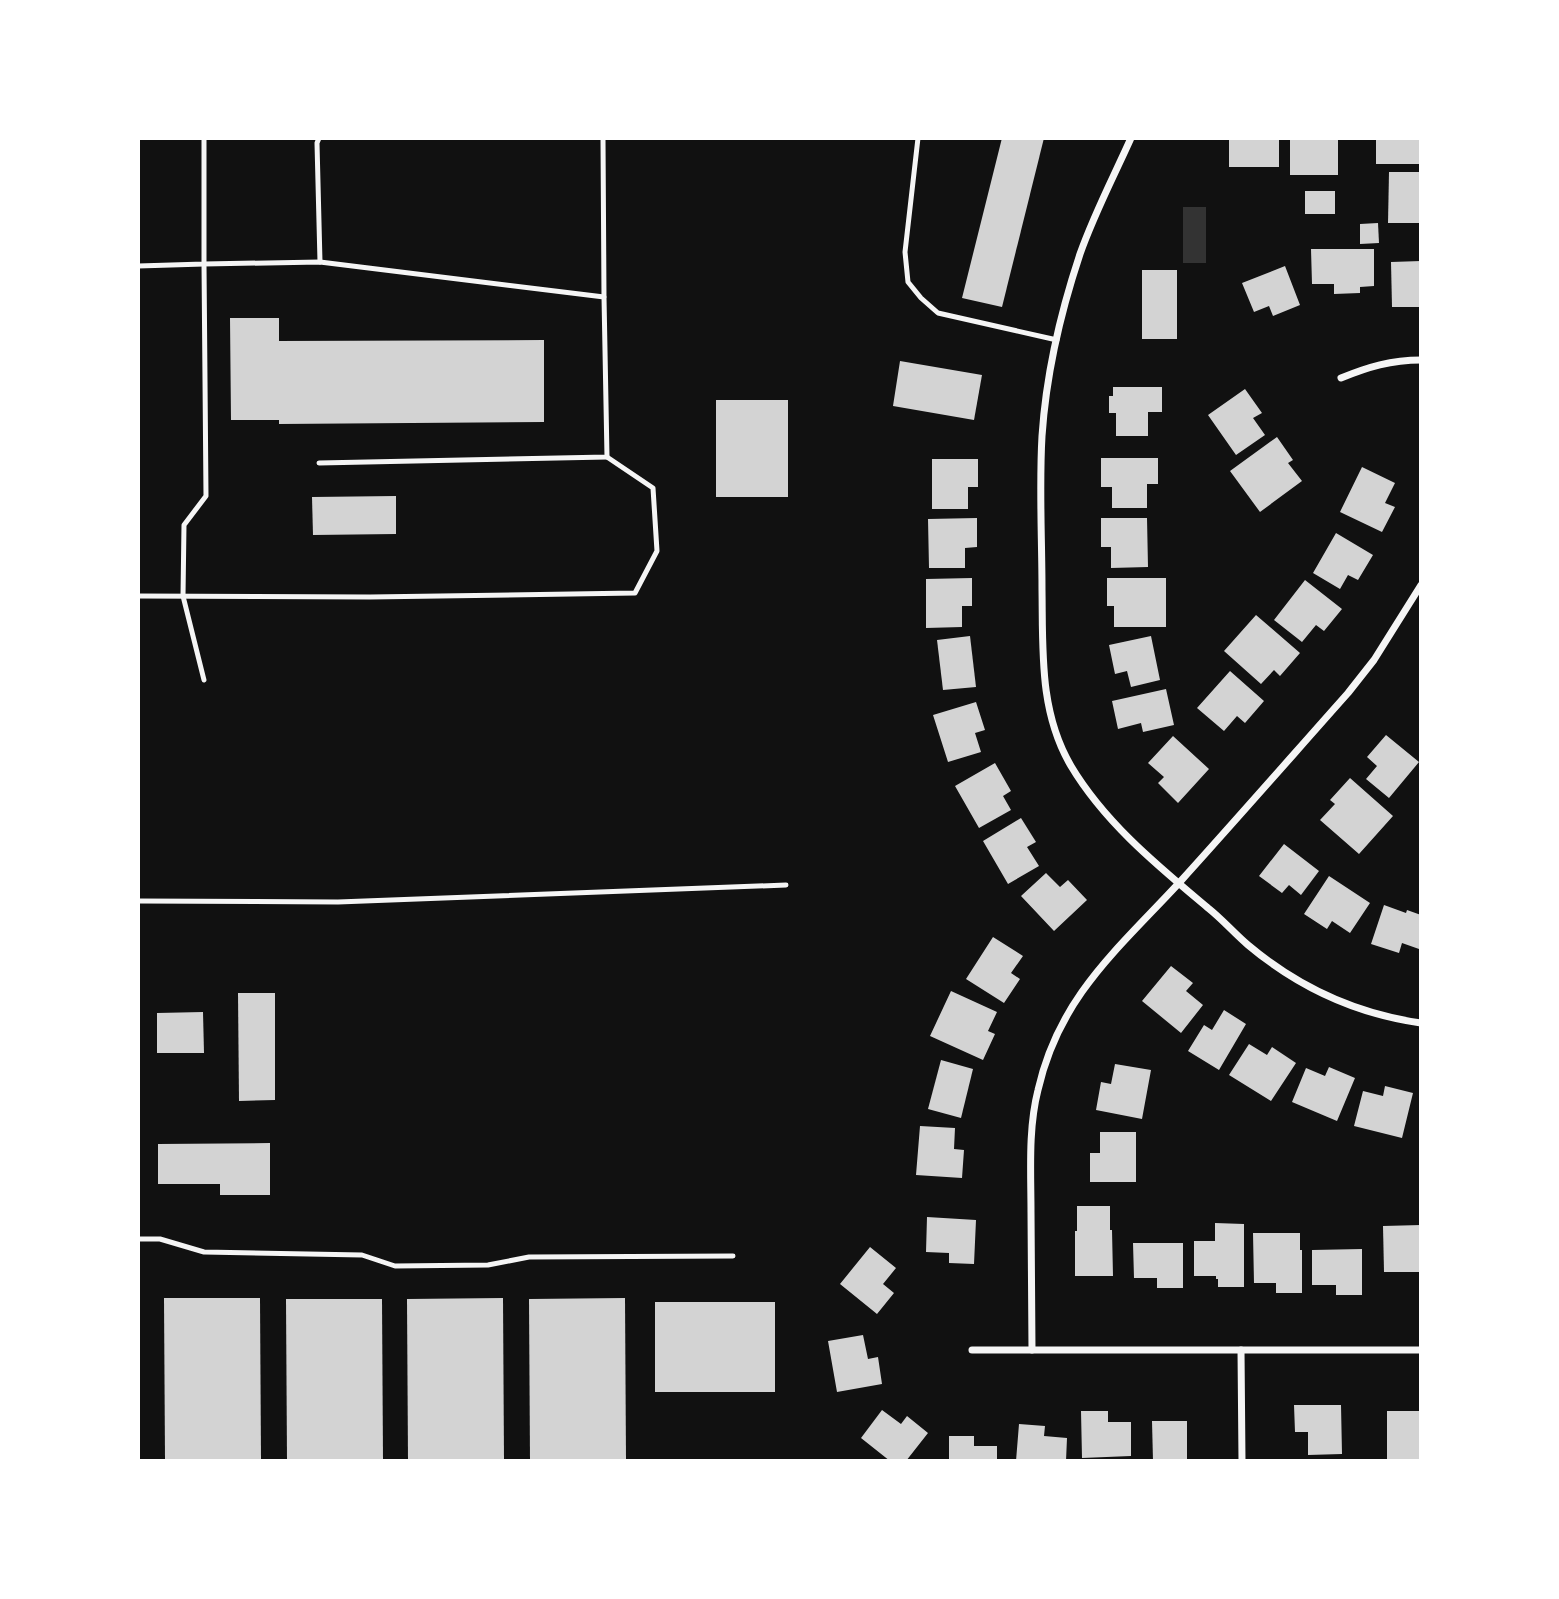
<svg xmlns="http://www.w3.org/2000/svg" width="1559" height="1599" font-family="Helvetica,sans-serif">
  <rect width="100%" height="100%" fill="#111"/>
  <!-- water -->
  <rect fill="#333" x="1183" y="207" width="23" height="56"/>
  <!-- building -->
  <g fill="#d3d3d3">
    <path d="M1002,138H1044L1002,307L962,298Z"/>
    <rect x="1229" y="138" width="50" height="29"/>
    <rect x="1290" y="138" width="48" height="37"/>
    <rect x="1376" y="138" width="45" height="26"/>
    <path d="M1389,172H1421V223H1388Z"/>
    <rect x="1305" y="191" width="30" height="23"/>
    <path d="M1378,223L1379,243L1360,244V224Z"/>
    <path d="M1311,249H1374V286L1360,287V293L1334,294V284H1312Z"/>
    <path d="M1421,261L1420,307H1392L1391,262Z"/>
    <path d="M1285,266L1300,305L1273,316L1269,306L1254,312L1242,283Z"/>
    <rect x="1142" y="270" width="35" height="69"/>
    <path d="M230,318H279V341L544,340V422L279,424V420H231Z"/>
    <path d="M900,361L982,375L974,420L893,406Z"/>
    <path d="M1113,387H1162V412H1148V436H1116V413H1109V396H1113Z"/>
    <path d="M1245,389L1262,413L1253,418L1265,435L1236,455L1208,415Z"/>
    <rect x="716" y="400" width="72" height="97"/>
    <path d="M1277,437L1293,460L1288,463L1302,481L1260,512L1230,471Z"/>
    <path d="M1101,458H1158V484H1147V508H1112V487H1101Z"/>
    <path d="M932,459H978V487H968V509H932Z"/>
    <path d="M1362,467L1395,483L1385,503L1395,507L1382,532L1340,512Z"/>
    <path d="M396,496V534L313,535L312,497Z"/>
    <path d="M977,518V547L965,548V568H929L928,519Z"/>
    <path d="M1101,518H1147L1148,567L1111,568V547H1101Z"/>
    <path d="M1336,533L1373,555L1358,580L1348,575L1340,589L1313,573Z"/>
    <path d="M972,578V606H962V627L926,628V579Z"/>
    <path d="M1107,578H1166V627H1114V606H1107Z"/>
    <path d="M1305,580L1342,609L1324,631L1316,625L1302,642L1274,620Z"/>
    <path d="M1256,615L1300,653L1280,676L1274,670L1261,684L1224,651Z"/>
    <path d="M970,636L976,687L943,690L937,640Z"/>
    <path d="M1151,636L1160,680L1131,687L1127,671L1115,674L1109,645Z"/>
    <path d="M1230,671L1264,701L1245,723L1237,716L1224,731L1197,708Z"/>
    <path d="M1166,689L1174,725L1143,732L1141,723L1118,729L1112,701Z"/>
    <path d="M976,702L985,730L975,733L981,752L948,762L933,715Z"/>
    <path d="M1386,735L1419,762L1389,798L1366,779L1377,766L1367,757Z"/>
    <path d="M1173,736L1209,769L1178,803L1158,783L1164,777L1148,763Z"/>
    <path d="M995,763L1011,791L1003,796L1011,810L979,828L955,786Z"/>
    <path d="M1350,778L1393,816L1359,854L1320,820L1335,804L1330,800Z"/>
    <path d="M1021,818L1036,842L1027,847L1039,866L1008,884L983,841Z"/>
    <path d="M1284,844L1319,871L1301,895L1289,885L1282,893L1259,876Z"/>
    <path d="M1046,873L1060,887L1068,880L1087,900L1054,931L1021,896Z"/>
    <path d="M1329,876L1370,903L1350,933L1332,921L1327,929L1304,914Z"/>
    <path d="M1384,905L1406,913L1407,910L1421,915V943L1419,949L1402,943L1399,953L1371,944Z"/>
    <path d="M993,937L1023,956L1011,973L1020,979L1004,1003L966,979Z"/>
    <path d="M1171,966L1193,983L1186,991L1203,1005L1181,1033L1142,1001Z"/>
    <path d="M951,991L997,1012L988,1031L995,1034L983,1060L930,1036Z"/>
    <path d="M238,993H275V1100L239,1101Z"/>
    <path d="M1224,1010L1246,1024L1219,1070L1188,1051L1204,1025L1212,1030Z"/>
    <path d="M203,1012L204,1053H157V1013Z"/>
    <path d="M1249,1044L1267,1055L1272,1047L1296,1063L1271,1101L1229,1075Z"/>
    <path d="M941,1060L973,1069L961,1118L928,1109Z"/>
    <path d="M1115,1064L1151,1070L1142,1119L1096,1110L1101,1082L1111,1084Z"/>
    <path d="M1329,1067L1355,1078L1337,1121L1292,1102L1306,1068L1325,1076Z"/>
    <path d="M1385,1086L1413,1093L1402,1138L1354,1126L1363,1091L1383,1096Z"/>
    <path d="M920,1126L955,1128L954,1149L964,1150L962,1178L916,1175Z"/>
    <path d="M1100,1132H1136V1182H1090V1153H1100Z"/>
    <path d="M270,1143V1195H220V1184H158V1144Z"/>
    <path d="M1077,1206H1110V1230H1112L1113,1276H1075V1231H1077Z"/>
    <path d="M927,1217L976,1220L974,1264L949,1263V1253L926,1252Z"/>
    <path d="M1215,1223L1244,1224V1287H1218V1279H1216V1276H1194V1241H1215Z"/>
    <path d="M1421,1225V1272H1384L1383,1226Z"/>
    <path d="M1253,1233H1300V1250H1302V1293H1276V1283H1254Z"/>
    <path d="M1133,1243H1183V1288H1157V1278H1134Z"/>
    <path d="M870,1247L896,1268L883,1284L894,1293L877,1314L840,1284Z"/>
    <path d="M1362,1249V1295H1336V1285H1312V1250Z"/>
    <path d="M164,1298H260L261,1461H165Z"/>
    <path d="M503,1298L504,1461H408L407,1299Z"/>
    <path d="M625,1298L626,1461H530L529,1299Z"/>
    <path d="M286,1299H382L383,1461H287Z"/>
    <rect x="655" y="1302" width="120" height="90"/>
    <path d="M863,1335L868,1359L878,1357L882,1384L837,1392L828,1341Z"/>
    <path d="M1294,1405H1341L1342,1454L1308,1455V1432H1295Z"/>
    <path d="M882,1410L901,1424L907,1416L928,1433L906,1461H890L861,1438Z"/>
    <path d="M1081,1411H1108V1422H1131V1456L1082,1458Z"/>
    <rect x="1387" y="1411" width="34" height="50"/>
    <path d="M1152,1421H1187V1461H1153Z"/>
    <path d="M1019,1424L1045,1426L1044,1436L1067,1438L1066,1461H1016Z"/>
    <path d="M949,1436H974V1446H997V1461H949Z"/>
  </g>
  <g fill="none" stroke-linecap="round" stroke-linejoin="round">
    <!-- service -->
    <g stroke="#f5f5f5" stroke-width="5">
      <path d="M319,138L317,143L320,262"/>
      <path d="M603,138L604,297"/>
      <path d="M918,138L905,252L908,282L921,298L938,313L1057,340"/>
      <path d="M138,266L204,264V138"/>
      <path d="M138,596L370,597L635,593L657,551L653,488L607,457"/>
      <path d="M204,680L183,596L184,525L206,496L204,264L320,262L604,297L607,457L319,463"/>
      <path d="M138,901L338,902L786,885"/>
      <path d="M138,1239H160L204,1252L362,1255L395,1266L488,1265L529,1257L733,1256"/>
    </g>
    <!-- minor -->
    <g stroke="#f5f5f5" stroke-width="7">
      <path d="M1131,138C1114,176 1094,214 1080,254C1061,311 1046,376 1042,436C1039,487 1042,539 1042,590C1043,650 1039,712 1071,766C1105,823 1158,866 1208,908C1222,919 1234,933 1248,945C1298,987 1357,1014 1421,1023"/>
      <path d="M1341,378C1368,367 1391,360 1421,360"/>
      <path d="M972,1350H1421"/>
      <path d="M1032,1350C1032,1304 1031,1258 1031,1212C1031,1172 1028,1129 1038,1090C1059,997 1118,949 1179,883C1236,820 1292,756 1348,693L1374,660L1421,585"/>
      <path d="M1241,1350L1242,1461"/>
    </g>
  </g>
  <!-- border -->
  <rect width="1559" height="1599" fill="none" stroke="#ffffff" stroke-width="280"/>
</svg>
